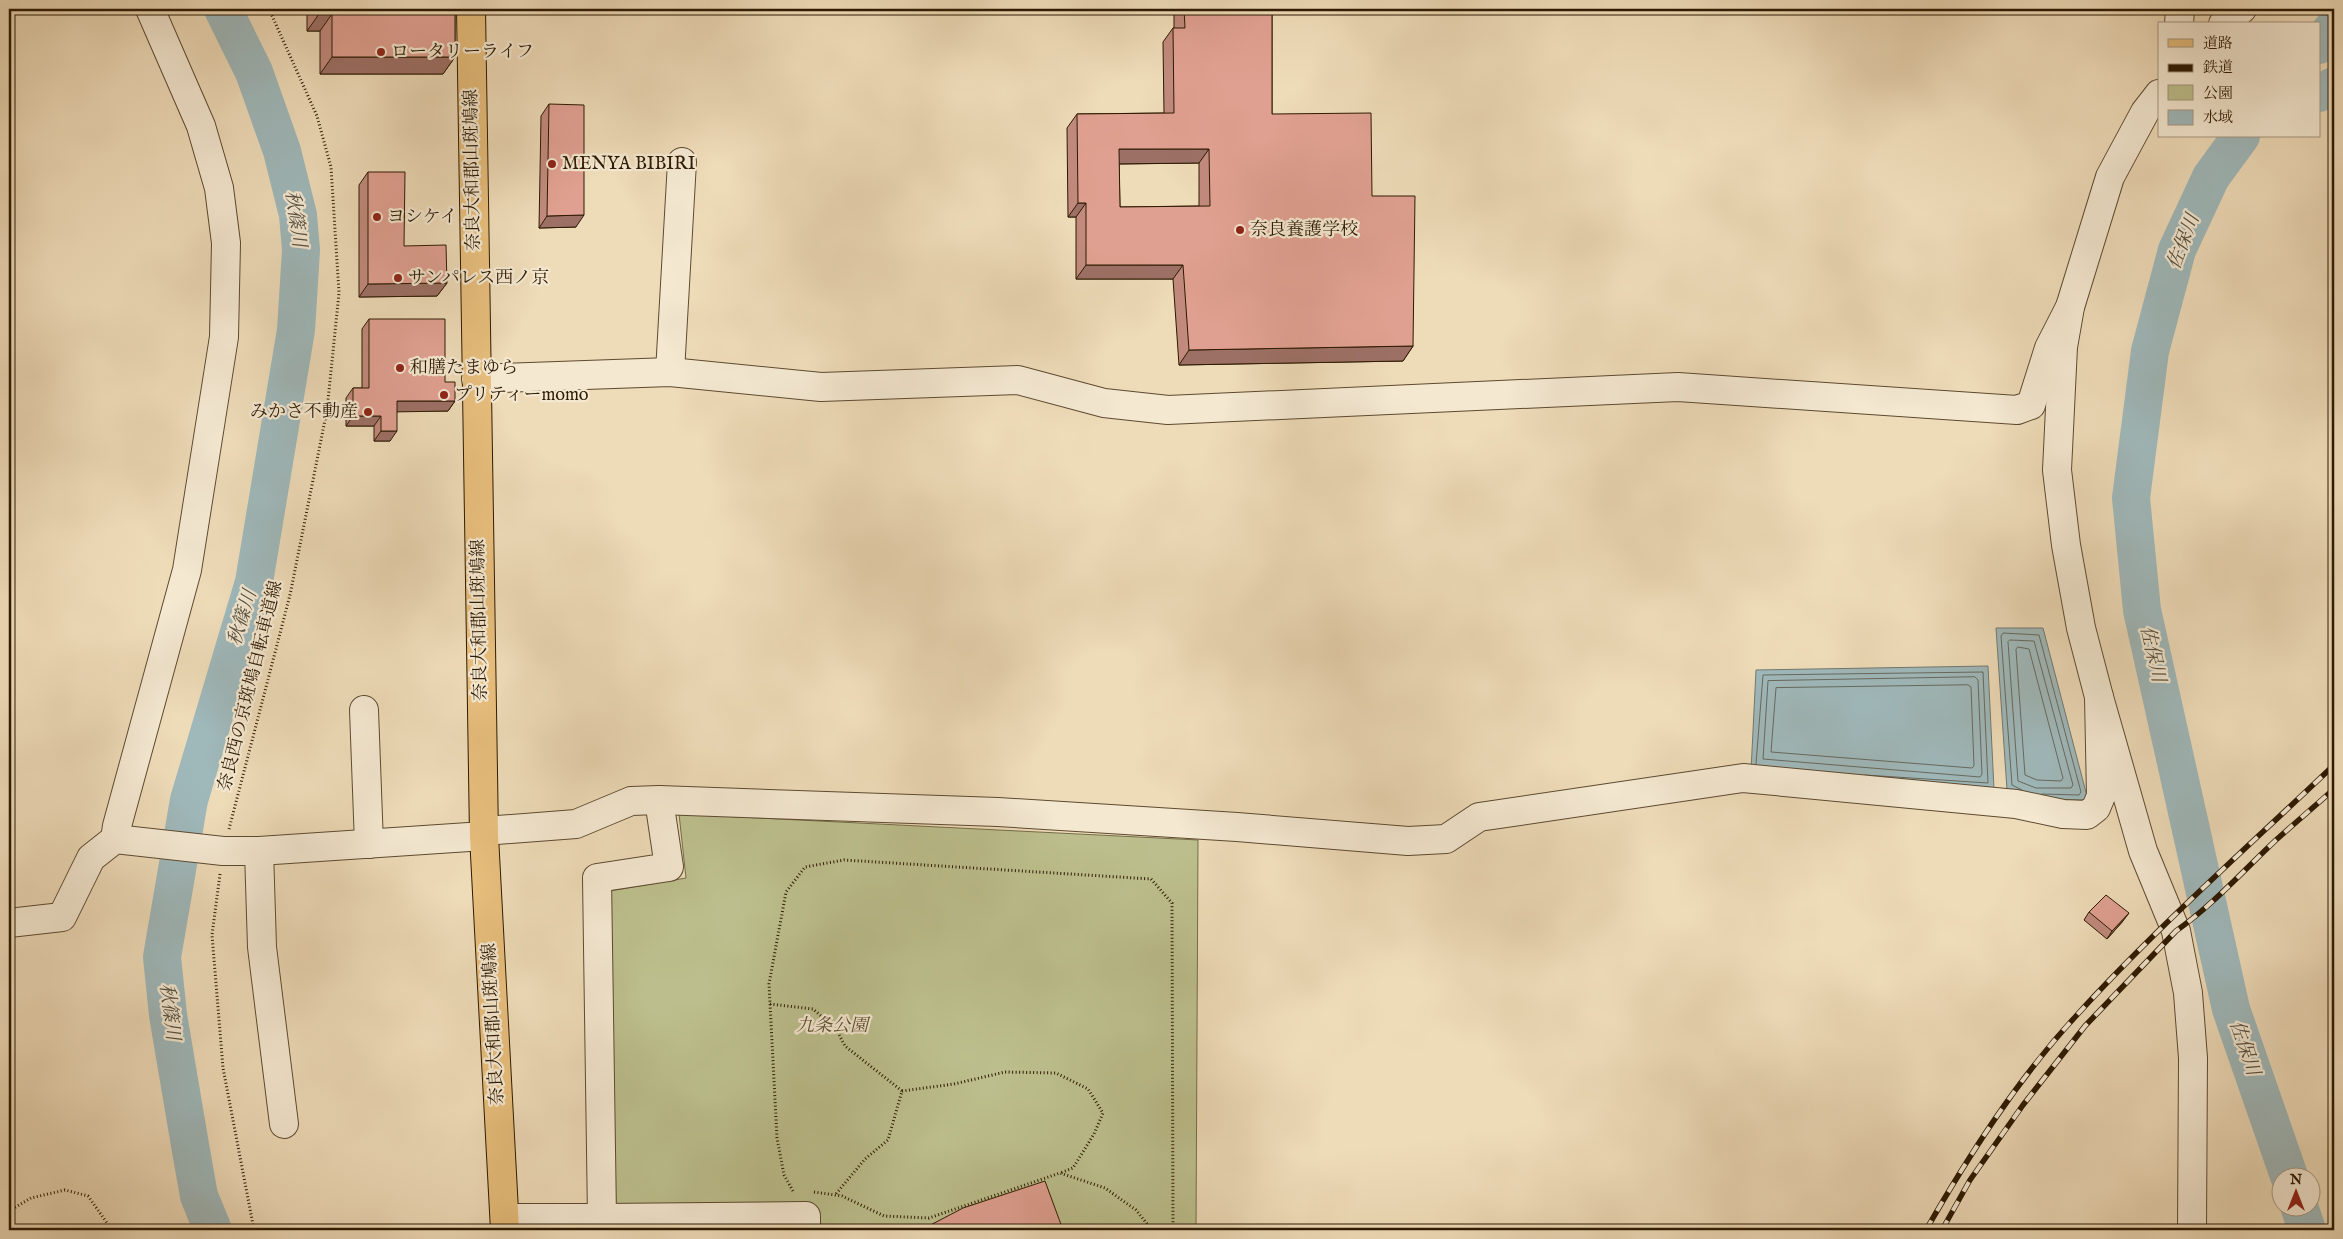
<svg xmlns="http://www.w3.org/2000/svg" width="2343" height="1239" font-family="'IM FELL English','Noto Serif JP',serif">
  <rect width="100%" height="100%" fill="#eedbb8"/>
  <filter id="stains"><feTurbulence type="fractalNoise" baseFrequency=".004" numOctaves="4"/><feColorMatrix values="0 0 0 0 .2 0 0 0 0 .09 0 0 0 0 .02 0 0 0 .5 -.17"/></filter>
  <radialGradient id="worn" r=".72"><stop offset=".6" stop-color="#630" stop-opacity="0"/><stop offset="1" stop-color="#630" stop-opacity=".3"/></radialGradient>
  <!-- green -->
  <path fill="#bcbf8d" stroke="#746c48" d="M679,814L1198,840L1196,1230H614L610,891L686,878Z"/>
  <!-- water -->
  <g fill="#9fb8ba" stroke="#717970">
    <path d="M1996,628H2043L2088,800L2034,799L2007,790Z"/>
    <path d="M1988,666L1994,789L1751,771L1756,670Z"/>
  </g>
  <g fill="none" stroke-linecap="round" stroke-linejoin="round">
    <!-- shore -->
    <g stroke="#66695e" stroke-width="1">
      <path d="M2010,640L2034,641L2073,785L2071,788H2036L2018,781L2008,642Z"/>
      <path d="M2018,647L2029,649L2063,778L2061,781L2037,780L2025,775L2016,650Z"/>
      <path d="M1975,677L1978,680L1982,774L1980,777L1763,759L1768,681Z"/>
      <path d="M1968,685L1971,687L1974,766L1972,768L1771,752L1776,688Z"/>
      <path d="M1756,764L1763,675L1983,672L1988,783L1865,775"/>
      <path d="M2022,790L2012,785L2001,636L2003,633L2039,635L2081,792L2079,795L2042,794"/>
    </g>
    <!-- river -->
    <g stroke="#9fb8ba" stroke-width="38">
      <path d="M2319,45L2334,27"/>
      <path d="M2319,93L2334,86"/>
      <path d="M2241,136L2211,177L2177,250L2150,351L2131,498L2142,610L2231,1009L2289,1176"/>
      <path d="M2299,1206L2307,1230"/>
      <path d="M213,1230L199,1196L190,1145L168,1015L162,957L189,800L254,582L296,330L301,250L298,215L282,151L254,72L223,9"/>
    </g>
    <!-- minor casing -->
    <g stroke="#5d4a30" stroke-width="30">
      <g id="minor">
        <path d="M2179,24L2180,9"/>
        <path d="M2223,24L2242,9"/>
        <path d="M2159,94L2145,112L2110,177L2070,307L2063,347L2057,470L2066,545L2081,628L2099,697L2143,851L2176,931L2188,993L2193,1058L2192,1230"/>
        <path d="M670,372L682,162"/>
        <path d="M476,379L670,372L821,387L1018,380L1104,403L1168,410L1678,387L2017,410L2031,405L2049,348L2070,307"/>
        <path d="M364,710L369,844"/>
        <path d="M484,831L576,824L631,801L659,800L998,812L1237,827L1408,841L1446,839L1479,817L1743,778L2016,804L2063,814L2087,815L2096,808L2101,796L2099,697"/>
        <path d="M115,839L117,826L187,570L224,337L226,243L219,188L201,126L150,9"/>
        <path d="M259,851L262,947L284,1124"/>
        <path d="M9,923L62,917L91,858L115,839L223,851H259L484,836"/>
        <path d="M505,1218H602L597,878L669,867L659,800"/>
        <path d="M602,1230V1218L806,1216V1230"/>
      </g>
    </g>
    <!-- major casing -->
    <g stroke="#2d1a02" stroke-width="30">
      <path id="major" d="M471,9L484,836L505,1230"/>
    </g>
    <!-- path -->
    <g stroke="#2d1a02" stroke-width="3" stroke-dasharray="1 2.5" stroke-linecap="butt">
      <path d="M229,829L290,595L327,410L339,293L331,167L317,116L269,9"/>
      <path d="M220,874L212,935L223,1068L254,1230"/>
      <path d="M770,1004L813,1009L836,1029L845,1046L902,1091L888,1140L865,1159L835,1195"/>
      <path d="M902,1091L954,1084L1005,1072L1056,1073L1088,1089L1103,1113L1094,1134L1073,1168L1060,1173"/>
      <path d="M793,1191L784,1175L777,1138L769,984L786,892L805,867L844,860L1151,879L1172,903L1173,1230"/>
      <path d="M814,1192L842,1196L884,1216L929,1218L1060,1173L1105,1188L1136,1210L1152,1230"/>
      <path d="M9,1211L31,1198L65,1190L88,1196L112,1230"/>
    </g>
    <!-- minor -->
    <use href="#minor" stroke="#f4e8d1" stroke-width="28"/>
    <!-- major -->
    <use href="#major" stroke="#e7be7c" stroke-width="28"/>
    <!-- rail casing -->
    <g stroke="#2d1a02" stroke-width="5.5">
      <g id="rail">
        <path d="M1926,1230C1969,1155 2017,1080 2076,1016C2157,927 2247,848 2334,765"/>
        <path d="M1942,1230L1970,1180L2023,1105L2085,1026L2176,931C2213,905 2243,871 2276,840C2295,823 2315,806 2334,789"/>
      </g>
    </g>
    <!-- rail -->
    <use href="#rail" stroke="#f4e8d1" stroke-width="4" stroke-dasharray="11" stroke-linecap="butt"/>
  </g>
  <!-- wall -->
  <g fill="#c18a7d" stroke="#2d1a02" fill-rule="evenodd">
    <path d="M307,9H354V11H396V9H455V57L443,74H320V31H307Z"/>
    <path d="M1174,9H1272V114L1372,196L1413,346L1403,361L1179,365L1173,279H1076V217H1068L1067,128L1077,114L1164,113L1163,42L1173,28H1174ZM1199,163V206L1120,207L1119,164Z"/>
    <path d="M549,104L576,227L539,228L541,116Z"/>
    <path d="M368,172L404,246L447,283L437,296L359,297V185Z"/>
    <path d="M369,319L445,382L455,401L448,411H397L390,441H374V426H346V398L353,388H362V329Z"/>
    <path d="M2089,912L2123,921L2107,939L2084,920Z"/>
  </g>
  <!-- shaded-wall -->
  <g fill="#9d7066" stroke="#2d1a02">
    <path d="M319,14H332L320,31H307Z"/>
    <path d="M332,57H455L443,74H320Z"/>
    <path d="M1119,149H1209L1199,163L1109,164Z"/>
    <path d="M1078,203H1086L1076,217H1068Z"/>
    <path d="M584,215L576,227L539,228L547,216Z"/>
    <path d="M1086,265H1183L1173,279H1076Z"/>
    <path d="M447,283L437,296L359,297L368,284Z"/>
    <path d="M1413,346L1403,361L1179,365L1189,350Z"/>
    <path d="M397,401H455L448,411L390,412Z"/>
    <path d="M353,416H381L374,426H346Z"/>
    <path d="M381,431H397L390,441H374Z"/>
    <path d="M2129,913L2123,921L2107,939L2112,931Z"/>
  </g>
  <!-- building -->
  <g fill="#e0a091" stroke="#2d1a02" fill-rule="evenodd">
    <path d="M319,9H354V11H408V9H455V57H332V14H319Z"/>
    <path d="M1184,9H1272V114L1371,113L1372,196H1415L1413,346L1189,350L1183,265H1086V203H1078L1077,114L1174,113L1173,28H1185ZM1119,149H1209L1210,206L1120,207Z"/>
    <path d="M549,104L584,105V215L547,216Z"/>
    <path d="M368,172H405L404,246L446,245L447,283L368,284Z"/>
    <path d="M369,319H445V382H455V401H397V431H381V416H353V388H369Z"/>
    <path d="M2106,895L2129,913L2112,931L2089,912Z"/>
    <path d="M1045,1181L1063,1230H921L963,1208Z"/>
  </g>
  <!-- markers -->
  <g fill="#8f2418" stroke="#f4e8d1" stroke-width="2">
    <circle cx="381" cy="52" r="5"/>
    <circle cx="552" cy="164" r="5"/>
    <circle cx="377" cy="217" r="5"/>
    <circle cx="1240" cy="230" r="5"/>
    <circle cx="398" cy="278" r="5"/>
    <circle cx="400" cy="368" r="5"/>
    <circle cx="444" cy="395" r="5"/>
    <circle cx="368" cy="412" r="5"/>
  </g>
  <g text-anchor="middle" dominant-baseline="central" stroke-width="4.5" stroke-linejoin="round" paint-order="stroke">
    <!-- poi labels -->
    <g font-size="18" fill="#2d1a02" stroke="#f4e8d1" text-anchor="start">
      <text x="391" y="52">ロータリーライフ</text>
      <text x="562" y="164">MENYA BIBIRI</text>
      <text x="387" y="217">ヨシケイ</text>
      <text x="1250" y="230">奈良養護学校</text>
      <text x="408" y="278">サンパレス西ノ京</text>
      <text x="410" y="368">和膳たまゆら</text>
      <text x="454" y="395">プリティーmomo</text>
      <text x="358" y="412" text-anchor="end">みかさ不動産</text>
    </g>
    <!-- street labels -->
    <g font-size="18" fill="#2d1a02" stroke="#f4e8d1">
      <text transform="translate(473 170) rotate(-91)">奈良大和郡山斑鳩線</text>
      <text transform="translate(480 620) rotate(-91)">奈良大和郡山斑鳩線</text>
      <text transform="translate(251 686) rotate(-76)">奈良西の京斑鳩自転車道線</text>
      <text transform="translate(494 1024) rotate(-93)">奈良大和郡山斑鳩線</text>
    </g>
    <!-- park labels -->
    <g font-size="18" font-style="italic" fill="#584c2c" stroke="#f4e8d1">
      <text x="832" y="1026">九条公園</text>
    </g>
    <!-- water labels -->
    <g font-size="19" font-style="italic" fill="#555142" stroke="#f4e8d1">
      <text transform="translate(295 219) rotate(82)">秋篠川</text>
      <text transform="translate(2184 242) rotate(-69)">佐保川</text>
      <text transform="translate(243 618) rotate(-73)">秋篠川</text>
      <text transform="translate(2152 654) rotate(77)">佐保川</text>
      <text transform="translate(169 1012) rotate(83)">秋篠川</text>
      <text transform="translate(2244 1048) rotate(71)">佐保川</text>
    </g>
  </g>
  <!-- margin -->
  <rect width="2343" height="1239" fill="none" stroke="#eedbb8" stroke-width="30"/>
  <rect x="10" y="10" width="2323" height="1219" fill="none" stroke="#2d1a02" stroke-width="2.5"/>
  <rect x="15" y="15" width="2313" height="1209" fill="none" stroke="#2d1a02"/>
  <!-- legend -->
  <rect x="2158" y="22" width="162" height="115" fill="#f4e8d1" stroke="#a4967e"/>
  <rect x="2168" y="39" width="25" height="8" fill="#e7be7c" stroke="#a4967e"/>
  <text x="2203" y="48" font-size="15" fill="#2d1a02">道路</text>
  <rect x="2168" y="64" width="25" height="8" fill="#2d1a02" stroke="#a4967e"/>
  <text x="2203" y="72" font-size="15" fill="#2d1a02">鉄道</text>
  <rect x="2168" y="85" width="25" height="15" fill="#bcbf8d" stroke="#a4967e"/>
  <text x="2203" y="98" font-size="15" fill="#2d1a02">公園</text>
  <rect x="2168" y="110" width="25" height="15" fill="#9fb8ba" stroke="#a4967e"/>
  <text x="2203" y="122" font-size="15" fill="#2d1a02">水域</text>
  <!-- north arrow -->
  <g transform="translate(2296 1192)"><circle r="24" fill="#f4e8d1" stroke="#a4967e"/>
  <path d="M0-4L9 19L0 12L-9 19Z" fill="#8f2418"/>
  <text y="-8" font-size="14" font-weight="bold" text-anchor="middle" fill="#2d1a02">N</text>
  </g>
  <rect width="100%" height="100%" filter="url(#stains)"/>
  <rect width="100%" height="100%" fill="url(#worn)"/>
</svg>
